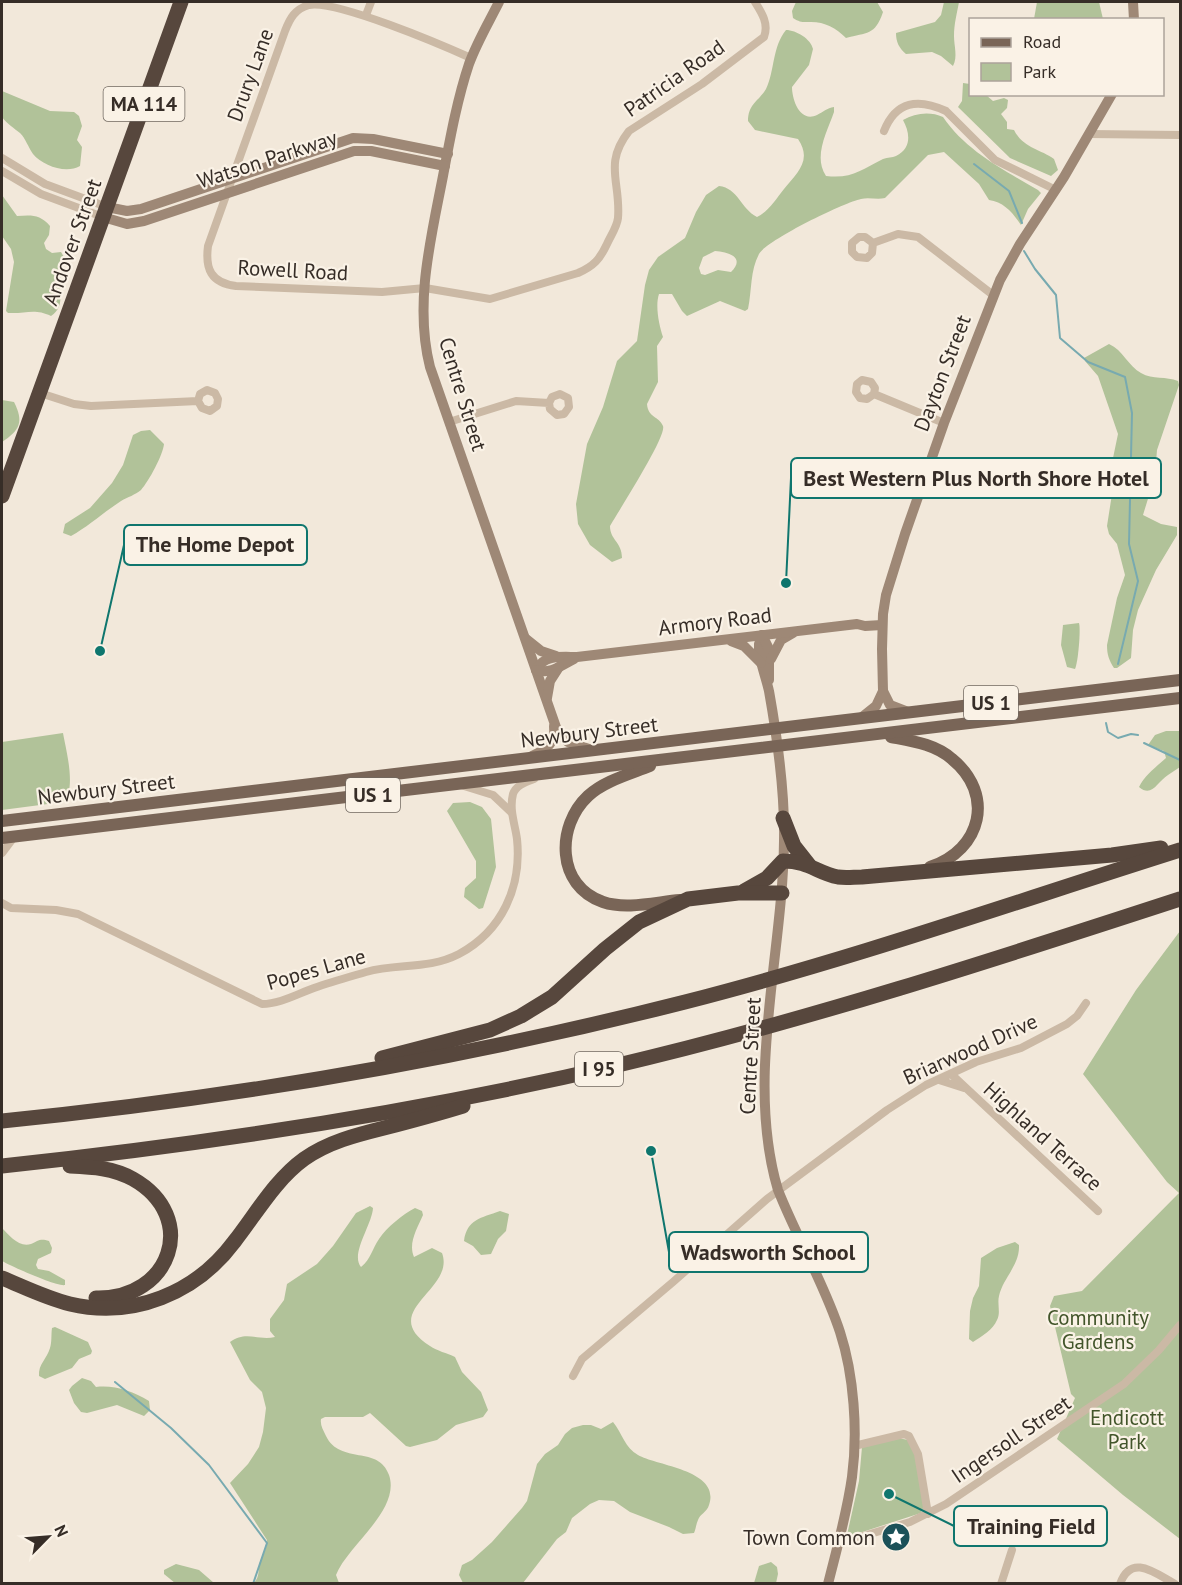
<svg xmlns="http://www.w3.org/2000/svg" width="1182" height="1585" font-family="'PT Sans',sans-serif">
  <rect width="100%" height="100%" fill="#f2e8da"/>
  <!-- green -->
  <g fill="#b1c299" fill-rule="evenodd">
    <path d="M796,2H877L883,12C875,36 867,32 846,38C836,28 825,22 811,22C803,22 801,23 793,18L792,11Z"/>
    <path d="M944,2H959C957,13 954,24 954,36C954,46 958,57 953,66L941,56L932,52L906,54C899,48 896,42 896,33L935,22L941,15Z"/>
    <path d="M1037,2H1099L1103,19H1034Z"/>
    <path d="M786,30C796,30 811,39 813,49L809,65L792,87C792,100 800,123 817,115C823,112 827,108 834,107V112C827,132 813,157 826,176C852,179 861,170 883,159C888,157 892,158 896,156C912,148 910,133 903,120C915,113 930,111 943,117C966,151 1004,170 1038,190L1041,193L1028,209L1021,225C1013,213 1004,202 989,200L979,184L944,152L928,155L885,198C877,200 869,197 861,199C843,203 767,240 759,254C750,271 752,290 748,309L745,311L720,301L687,316L682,311L672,294H659C655,306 659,325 663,337L657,346L658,382L647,404C648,418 659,416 663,426C667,436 618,512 610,526C610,540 622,542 622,558L612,562L590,545L578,524L576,504L587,444L603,407L617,361L637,341L645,285L649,270L658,257L685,238L696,212L706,195L719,186C738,188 741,209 757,217C769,211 776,199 784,189C796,174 813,161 798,139L755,130L748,121C748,104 759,101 766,89C775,70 772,47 786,30ZM715,251C728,252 746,257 731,272L718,270L705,275L701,274L699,268L703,257Z"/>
    <path d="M963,83L970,84V94L986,95L993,101L1004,98L1008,100L1007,108L1001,114L1007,122V129L1014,130C1023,148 1040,149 1054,159L1058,170L1051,176L1010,158L958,107L962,101Z"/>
    <path d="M2,91L50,111L74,112L79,116L82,126L77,140L82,147L80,166C66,174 43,166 33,154C28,147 26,139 20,133C14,128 7,124 2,117Z"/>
    <path d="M2,195L17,216C31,215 40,214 50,226L49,235L44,243L46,249L52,253L61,252L65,259C63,266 61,273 60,279C59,294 65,306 51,316C34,308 26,314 8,313L6,311L14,262L11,249L2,236Z"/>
    <path d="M1109,344C1123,350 1128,366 1141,373C1153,380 1166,376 1178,381L1179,385L1157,450L1155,476L1143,515L1161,524L1177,527V535L1156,570L1138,610L1133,630L1131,658L1117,668H1114C1109,660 1107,655 1107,645L1117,598L1125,575L1117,544L1109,534L1107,526L1112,494L1113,458L1118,434L1098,376L1085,361L1084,358Z"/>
    <path d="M2,400L14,402C24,422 20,430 2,442Z"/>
    <path d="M150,430L164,444C163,455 149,481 141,490C135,495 128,497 121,501C104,512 89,526 71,536L63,533L65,524L90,508L112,483L123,465L133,435L141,431Z"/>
    <path d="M1079,623C1081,629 1078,663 1075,669L1067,667L1061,645L1063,625Z"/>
    <path d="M1166,731H1180V767C1176,770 1172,772 1168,775C1157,782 1152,798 1139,787C1145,775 1156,767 1166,758L1164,751L1148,745L1155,735Z"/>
    <path d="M63,733C66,750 77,790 63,802L2,810V742Z"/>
    <path d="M470,802L482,807L491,819L496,867L483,908L479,909L464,897L465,888L476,878V861L447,811L453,803Z"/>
    <path d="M1180,931V1539L1123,1495L1057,1439L1075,1398L1071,1394L1050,1306L1054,1296L1082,1291L1179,1193L1167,1182L1083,1074L1136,990Z"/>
    <path d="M370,1206L373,1208C372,1225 350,1254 361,1267C371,1259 372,1249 379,1239C387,1227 402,1215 415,1208L422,1211L423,1215C417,1229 408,1243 414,1257L432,1248L442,1253C456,1290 376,1311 430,1346C437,1351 447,1353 455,1357L462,1372L481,1392L488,1410L483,1417L456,1425L437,1440L410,1447L406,1446L370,1413L363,1417H325L321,1419C320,1425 323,1430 326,1436C340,1465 379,1445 389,1475C401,1510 347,1546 336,1575L339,1583H254C261,1575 257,1568 261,1559C264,1552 267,1549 267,1540L230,1483L248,1464L259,1447L263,1432L266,1408L262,1392L250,1380L230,1342C246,1330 258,1341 275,1337L270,1331V1319L284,1300L287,1284L317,1264L333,1246L356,1213Z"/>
    <path d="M500,1211L509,1214L506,1231L498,1239L491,1254L481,1255L473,1246L464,1241C467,1219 481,1218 500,1211Z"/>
    <path d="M2,1228C9,1235 19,1248 31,1244C38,1241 40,1238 49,1241L52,1248L51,1253L38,1259L36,1265L38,1269L49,1271L65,1280V1285C57,1287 11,1266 2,1261Z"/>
    <path d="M1015,1242L1019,1245C1020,1265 1003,1278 999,1296C997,1304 1001,1313 997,1320C993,1330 982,1336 973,1342L969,1339L970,1311L973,1298L979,1286L981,1258L997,1248Z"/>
    <path d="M55,1327L88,1342L92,1351L91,1354L79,1359L72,1368L45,1379L39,1376C38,1364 47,1359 50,1348C52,1342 51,1335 52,1328Z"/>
    <path d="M82,1378L91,1381L96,1387C115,1385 132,1391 149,1401L150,1410L144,1416L117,1405L87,1413L81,1412L74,1403L69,1390L72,1386Z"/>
    <path d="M613,1422C622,1433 625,1448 638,1455C657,1466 721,1470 709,1505C707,1512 700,1514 698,1520C696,1524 696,1529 694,1533L683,1534L669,1527L630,1512L614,1501L599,1500L590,1504L572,1518L566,1532L557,1539L523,1583H463L459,1575L462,1565L472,1560L492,1542L522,1508L527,1501L537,1464L545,1454L558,1445L565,1434L572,1428L583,1425H591L601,1429Z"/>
    <path d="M897,1438L909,1440L916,1455L924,1506L921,1513L850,1536L847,1535L859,1481L862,1447Z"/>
    <path d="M771,1562L777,1567L778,1574L776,1583H754L759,1566Z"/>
    <path d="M176,1564L199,1570L214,1583H175L164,1574V1570Z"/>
  </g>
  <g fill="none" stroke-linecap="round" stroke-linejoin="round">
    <!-- stream -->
    <g stroke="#78aab0" stroke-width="2">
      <path d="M974,164L1009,191L1022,223"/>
      <path d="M1024,251L1035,269L1056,295L1060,338L1088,362L1125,377L1132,413L1129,544L1138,581L1118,664"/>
      <path d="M1106,723L1108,732L1118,738L1131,734L1138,735"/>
      <path d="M1144,743L1180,760"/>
      <path d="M115,1382L171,1428L209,1465L267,1543L253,1584"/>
    </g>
    <!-- street -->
    <g stroke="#cbb9a5" stroke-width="8">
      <path d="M366,15L371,2"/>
      <path d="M471,58C442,45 337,0 309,5C295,9 290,18 285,31L208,246C205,269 211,283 236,286L382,292L425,288L490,299L578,273C594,266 600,259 607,244C611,235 617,227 618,218C621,182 603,164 629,131L702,84L764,37C769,24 762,13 755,2"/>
      <path d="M884,131C896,101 918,98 946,111L995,160L1056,190"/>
      <path d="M1089,134L1180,135"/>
      <path d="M2,158L45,184L107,207"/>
      <path d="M2,171L41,194L103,217"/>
      <path d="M873,243L872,253L867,258L857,257L852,252V243L859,237H865L873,243L898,234L918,237L993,295"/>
      <path d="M40,393L74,404L91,406L198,401L200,394L207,390L215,393L218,399L217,406L210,411L202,408L198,401"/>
      <path d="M874,394L867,399L860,398L856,392L857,384L862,380L871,382L875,388L874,394L944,423"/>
      <path d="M449,422L516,401L549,403L550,409L557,415L564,414L569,407L568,398L560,394L552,397L549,403"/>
      <path d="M464,786L493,795L511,812"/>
      <path d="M2,853L14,837"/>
      <path d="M2,903L11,908L56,910L78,914L262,1004C280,1004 297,994 314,988C331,982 349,977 366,972C398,963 428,970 459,954C502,931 522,887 517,839C515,824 509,810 513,794C516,785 526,782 534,779"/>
      <path d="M951,1074L1098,1211"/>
      <path d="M939,1080L964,1088"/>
      <path d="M573,1376L582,1359L673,1282L767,1199L887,1110L926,1085L976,1062L1021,1048L1067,1024L1077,1016L1086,1003"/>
      <path d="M854,1446L904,1434L909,1436L918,1454L928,1514"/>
      <path d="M837,1544L910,1522L946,1504L1124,1384L1159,1350L1180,1325"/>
      <path d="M1001,1584L1012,1550"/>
      <path d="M1120,1584C1131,1553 1155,1573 1175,1584"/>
    </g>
    <!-- secondary -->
    <g stroke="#9e8876" stroke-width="10">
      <path d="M499,2C489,22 477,42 469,64C457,100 450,139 443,176C431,238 414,304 430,367L558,733L568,742L589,749"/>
      <path d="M1133,2L1134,20"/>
      <path d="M107,207L127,211L141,209L353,138L373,139L448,154"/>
      <path d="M103,217L127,224L144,221L354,151H371L445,166"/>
      <path d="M762,635L759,644V652C761,665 766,678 769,691C777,736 785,795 784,841C783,955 745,1079 778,1190C797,1238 824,1283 840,1332C854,1375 858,1432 852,1477C847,1513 837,1548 828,1584"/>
      <path d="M762,635L769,649V680"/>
      <path d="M526,639L541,651L556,656"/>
      <path d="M731,641L744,646L761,663"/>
      <path d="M771,659L781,640L793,633"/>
      <path d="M536,670C544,654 562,657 577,657L857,624L865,626L882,625"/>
      <path d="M536,670C550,675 562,665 574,659"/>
      <path d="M547,698L550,681L559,667"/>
      <path d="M908,712L890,705L883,691L882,649L883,614L886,595L905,534L944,423L1000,280L1020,244L1064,177L1112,94"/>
      <path d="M861,718L876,706L883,691"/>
      <path d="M532,756C547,749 556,743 554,726"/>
    </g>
    <!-- primary -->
    <g stroke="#796557" stroke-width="12">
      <path d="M891,737C912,741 935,744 952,759C995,794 982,850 930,867"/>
      <path d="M650,766C630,774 604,781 588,796C556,826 556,886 603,902C626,910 656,902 680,900"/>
      <path d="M2,821L1180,680"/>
      <path d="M2,838L1180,698"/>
    </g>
    <!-- highway -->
    <g stroke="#57473d" stroke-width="15">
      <path d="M2,496L181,2"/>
      <path d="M783,818L794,846L809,865"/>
      <path d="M744,891L767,878L783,861C809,861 817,873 838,877C846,878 854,877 862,877L1112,855L1161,848"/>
      <path d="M382,1058L490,1030L521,1016L552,997L605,949L639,922L688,899L738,893H782"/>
      <path d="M2,1121C232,1098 461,1059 685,1002C853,959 1015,902 1180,850"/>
      <path d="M2,1166C207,1144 413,1113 614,1066C806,1021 993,960 1180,899"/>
      <path d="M70,1166C93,1167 113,1168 133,1179C200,1217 171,1300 96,1298"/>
      <path d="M2,1278C24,1287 46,1298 70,1304C133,1319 196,1293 234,1242C256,1214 275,1180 304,1159C328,1142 356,1135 384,1128C411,1121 437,1114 463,1106"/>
    </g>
  </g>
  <!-- icons -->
  <defs>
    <g id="sight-disc" transform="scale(1.5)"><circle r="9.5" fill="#1b5159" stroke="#faf2e6"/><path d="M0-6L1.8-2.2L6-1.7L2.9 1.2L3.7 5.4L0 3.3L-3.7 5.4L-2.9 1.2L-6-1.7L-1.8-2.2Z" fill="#fff"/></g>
  </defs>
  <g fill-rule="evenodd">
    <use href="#sight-disc" x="896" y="1537"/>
  </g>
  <g text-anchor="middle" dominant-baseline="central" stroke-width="4.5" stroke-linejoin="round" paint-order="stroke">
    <!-- shield labels -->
    <g fill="#faf2e6" stroke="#716860" stroke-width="1.5">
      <rect x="103.5" y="87" width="81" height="34" rx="4.5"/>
      <rect x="964" y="686" width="54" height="34" rx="4.5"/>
      <rect x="346" y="778" width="54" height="34" rx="4.5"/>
      <rect x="575" y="1052" width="48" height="34" rx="4.5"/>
    </g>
    <g font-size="20" font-weight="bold" fill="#362d27">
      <text x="144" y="104">MA 114</text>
      <text x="991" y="703">US 1</text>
      <text x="373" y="795">US 1</text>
      <text x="599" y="1069">I 95</text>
    </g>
    <!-- street labels -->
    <g font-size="21" fill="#362d27" stroke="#faf2e6">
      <text transform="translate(250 75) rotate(-70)">Drury Lane</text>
      <text transform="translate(674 78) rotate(-35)">Patricia Road</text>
      <text transform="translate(267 159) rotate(-18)">Watson Parkway</text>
      <text transform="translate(72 242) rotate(-70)">Andover Street</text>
      <text transform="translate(293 270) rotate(3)">Rowell Road</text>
      <text transform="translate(942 373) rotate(-69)">Dayton Street</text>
      <text transform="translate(463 394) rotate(73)">Centre Street</text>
      <text transform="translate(715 621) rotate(-7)">Armory Road</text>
      <text transform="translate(589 732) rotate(-7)">Newbury Street</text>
      <text transform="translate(106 789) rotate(-7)">Newbury Street</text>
      <text transform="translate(316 969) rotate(-16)">Popes Lane</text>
      <text transform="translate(970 1049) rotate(-24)">Briarwood Drive</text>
      <text transform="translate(750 1056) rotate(-87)">Centre Street</text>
      <text transform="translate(1043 1136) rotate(42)">Highland Terrace</text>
      <text transform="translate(1011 1439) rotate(-34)">Ingersoll Street</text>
    </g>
    <!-- park labels -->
    <g font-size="21" fill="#42552a" stroke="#faf2e6">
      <text x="1098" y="1317">Community<tspan x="1098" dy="24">Gardens</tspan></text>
      <text x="1127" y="1417">Endicott<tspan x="1127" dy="24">Park</tspan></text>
    </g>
    <!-- poi labels -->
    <g font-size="21" fill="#362d27" stroke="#faf2e6" text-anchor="end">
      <text x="875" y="1537">Town Common</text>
    </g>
  </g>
  <!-- callouts -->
  <path fill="none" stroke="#0f766e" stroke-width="2" d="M786 583L791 478M100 651L124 545M651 1151L669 1252M889 1494L954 1526"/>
  <g fill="#0f766e" stroke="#faf2e6" stroke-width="2">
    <circle cx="786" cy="583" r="6"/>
    <circle cx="100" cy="651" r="6"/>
    <circle cx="651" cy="1151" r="6"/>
    <circle cx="889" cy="1494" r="6"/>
  </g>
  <g fill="#faf2e6" stroke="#0f766e" stroke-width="2">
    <rect x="791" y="458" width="370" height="40" rx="6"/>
    <rect x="124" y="525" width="183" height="40" rx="6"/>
    <rect x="669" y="1232" width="199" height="40" rx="6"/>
    <rect x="954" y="1506" width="153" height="40" rx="6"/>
  </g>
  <g font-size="22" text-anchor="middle" font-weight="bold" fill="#362d27">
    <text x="976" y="486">Best Western Plus North Shore Hotel</text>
    <text x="215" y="552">The Home Depot</text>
    <text x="768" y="1260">Wadsworth School</text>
    <text x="1031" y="1534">Training Field</text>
  </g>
  <!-- border -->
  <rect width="1182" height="1585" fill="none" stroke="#362d27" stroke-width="6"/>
  <!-- legend -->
  <rect x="969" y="18" width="195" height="78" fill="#faf2e6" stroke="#aca39a" stroke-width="1.5"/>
  <rect x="981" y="38" width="30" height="9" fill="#796557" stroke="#aca39a" stroke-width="1.5"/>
  <text x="1023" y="48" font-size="18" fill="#362d27">Road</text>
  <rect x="981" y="63" width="30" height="18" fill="#b1c299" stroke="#aca39a" stroke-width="1.5"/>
  <text x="1023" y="78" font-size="18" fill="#362d27">Park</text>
  <!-- north arrow -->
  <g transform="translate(48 1537) rotate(65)" stroke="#faf2e6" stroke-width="4.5" paint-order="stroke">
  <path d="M0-4.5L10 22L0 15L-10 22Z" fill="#362d27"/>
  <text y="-9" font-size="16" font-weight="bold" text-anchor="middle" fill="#362d27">N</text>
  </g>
</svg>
